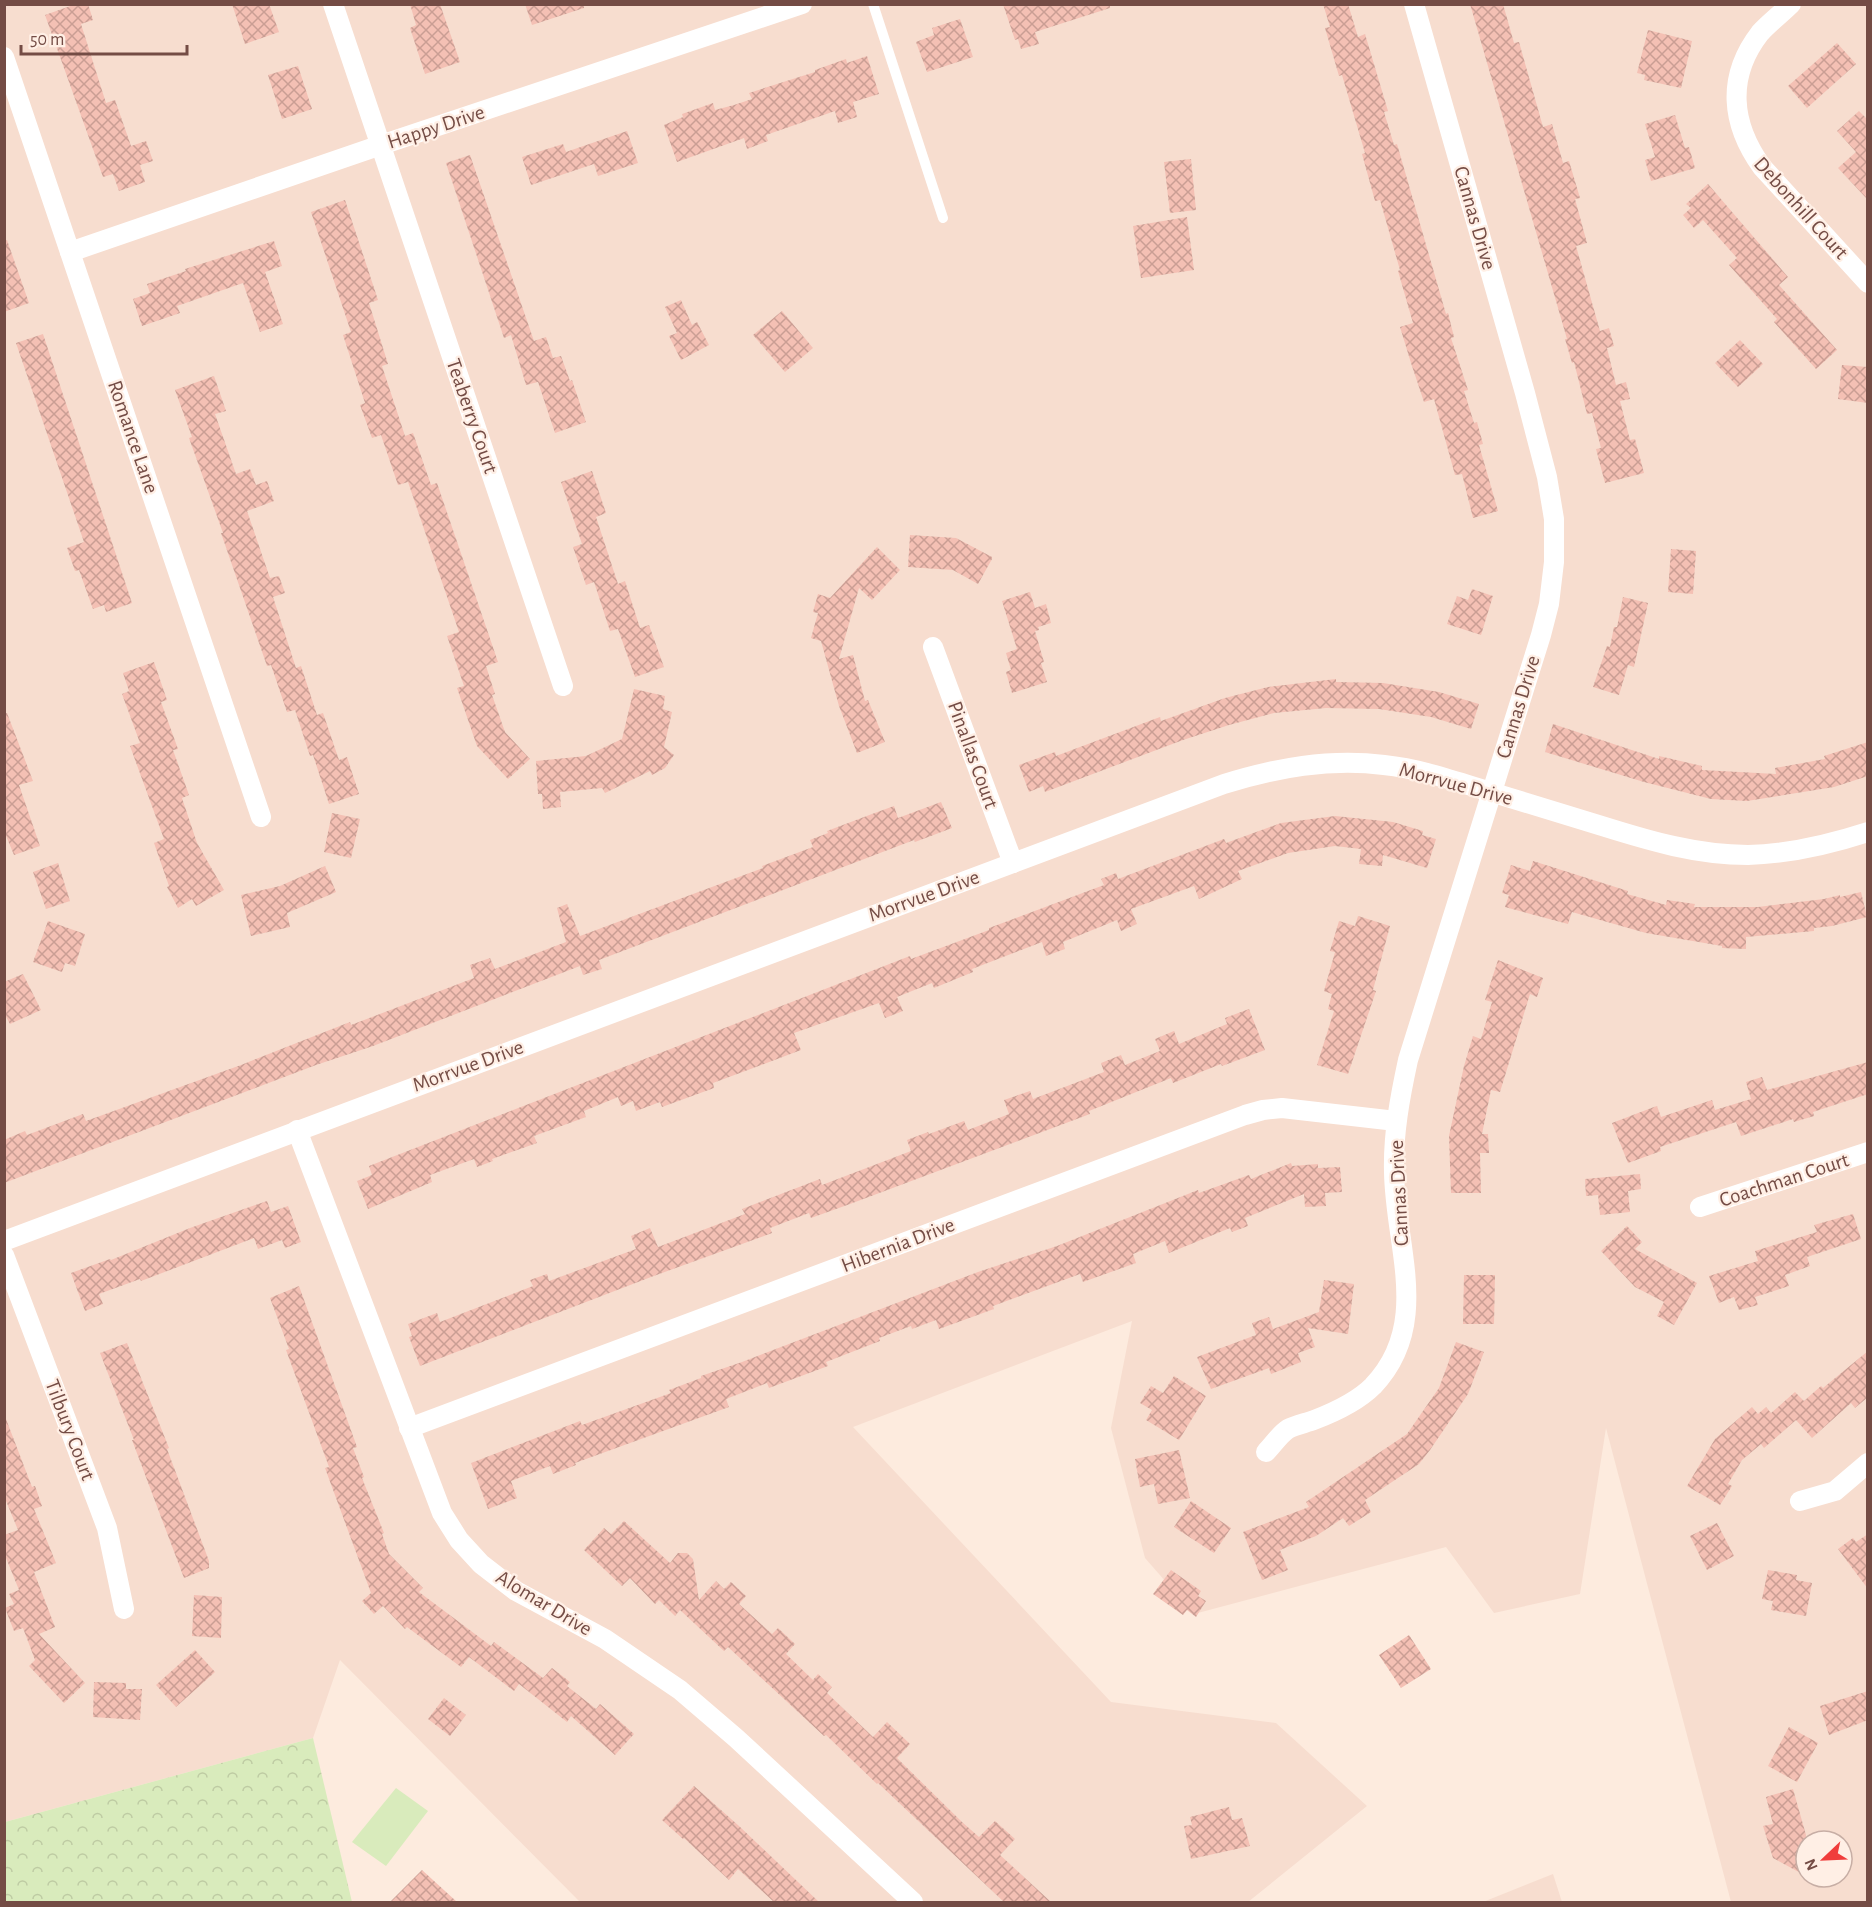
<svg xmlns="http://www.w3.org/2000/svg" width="1872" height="1907" font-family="'Alegreya Sans',sans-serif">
  <defs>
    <pattern id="forest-crowns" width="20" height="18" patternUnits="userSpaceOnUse" patternTransform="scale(1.5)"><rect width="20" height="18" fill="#d9ebbc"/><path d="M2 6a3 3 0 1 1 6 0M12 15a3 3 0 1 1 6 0" fill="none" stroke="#becba3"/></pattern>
    <pattern id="building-cross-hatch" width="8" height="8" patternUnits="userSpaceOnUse" patternTransform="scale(1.5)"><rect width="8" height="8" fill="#f4c0b4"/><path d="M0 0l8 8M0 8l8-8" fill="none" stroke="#ca9e94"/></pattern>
  </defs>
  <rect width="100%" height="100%" fill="#fdebde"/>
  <!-- residential -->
  <g fill="#f7ddcf" fill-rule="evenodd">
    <path d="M5,5H1867V1902H1731L1606,1428L1580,1594L1494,1613L1446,1547L1194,1614L1145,1558L1111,1428L1132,1321L853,1427L1111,1702L1276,1723L1367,1806L1248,1902H580L340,1660L313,1738L5,1822ZM1806,1841H1842V1877H1806Z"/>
    <path d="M1553,1874L1562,1902H1483Z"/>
  </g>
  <!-- forest -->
  <path fill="url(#forest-crowns)" d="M313,1738L352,1902H5V1822Z"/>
  <!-- garden -->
  <path fill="#d9ebbc" d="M396,1788L428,1811L386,1866L352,1842Z"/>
  <!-- building -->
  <g fill="url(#building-cross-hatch)">
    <path d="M76,4H88L93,20L81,24L106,103L115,100L131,146L146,141L153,161L140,165L145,182L119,191L113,174L103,177L45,15Z"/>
    <path d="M232,4H269L279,32L245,44Z"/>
    <path d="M410,4H440L460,62L425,74L410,28L416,25Z"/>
    <path d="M525,4H584V8L532,25Z"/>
    <path d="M1003,4H1110V8L1035,32L1039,44L1021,49L1018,39L1015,40Z"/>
    <path d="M1323,4H1348L1358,37L1365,34L1388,111L1384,112L1394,145L1397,144L1446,314L1448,313L1454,337L1451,338L1468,390L1464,391L1474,423L1477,422L1483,444L1479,445L1498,511L1473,518L1462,474L1455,475L1434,399L1424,402L1411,363L1400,327L1413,323L1398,271L1400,270L1380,200L1375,201L1362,154L1365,153L1342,75L1339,76L1325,28L1330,27Z"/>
    <path d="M1470,4H1503L1514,43L1519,42L1543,127L1552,124L1563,163L1569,161L1580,198L1575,199L1587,243L1576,246L1600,331L1609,328L1614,346L1607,348L1616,385L1626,382L1630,399L1620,401L1630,440L1635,439L1644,473L1605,483L1596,449L1601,448L1592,413L1587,414L1574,362L1572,363L1565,339H1567Z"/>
    <path d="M960,19L973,57L927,72L916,42L934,35L932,28Z"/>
    <path d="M1648,30L1692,41L1681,88L1644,80L1645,75L1637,73Z"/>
    <path d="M1837,43L1856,64L1807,108L1788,86Z"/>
    <path d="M867,56L879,94L853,102L857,117L838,123L835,111L766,135L768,141L747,149L744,138L677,162L664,125L683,117L682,114L713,103L715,110L734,105L752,99L749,93L815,72V70L846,59L847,63Z"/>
    <path d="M298,66L312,109L282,119L268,75Z"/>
    <path d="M1859,111L1868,120V200L1838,168L1856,152L1837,131Z"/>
    <path d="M1675,115L1685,148L1689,147L1695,168L1651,181L1645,160L1655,157L1645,124Z"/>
    <path d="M627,131L638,163L598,176L594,164L531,185L522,157L563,144L566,152Z"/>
    <path d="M470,155L534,341L546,337L553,358L561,356L570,381L572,380L586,422L555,433L538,382L526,385L511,335L504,338L446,163Z"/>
    <path d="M1191,159L1196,210L1170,213L1164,162Z"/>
    <path d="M1708,184L1788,277L1779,285L1837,350L1816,369L1774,322L1777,319L1729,265L1737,258L1703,220L1694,228L1683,215L1691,208L1686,204Z"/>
    <path d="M345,200L378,300L369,303L388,364L382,366L405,436L413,433L431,485L437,483L498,662L486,666L495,694L492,695L505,732L530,759L508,779L477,746L457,688L464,686L447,636L459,632L408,482L398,485L381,435L372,438L360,405L365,403L343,335L351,332L311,212Z"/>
    <path d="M1187,217L1194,270L1141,278L1133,226Z"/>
    <path d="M7,240L29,303L4,312V241Z"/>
    <path d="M274,241L282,266L265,272L283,324L260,332L243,283L177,306L180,313L142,326L133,299L150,293L147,284L186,271L185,269Z"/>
    <path d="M681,300L692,325L697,322L709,345L681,360L669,336L677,333L665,307Z"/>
    <path d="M782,311L813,348L785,372L753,335Z"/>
    <path d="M43,334L132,603L106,612L104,605L93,609L79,570L75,571L67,548L84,542L16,343Z"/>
    <path d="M1740,340L1763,364L1738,387L1715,363Z"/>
    <path d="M1842,365L1868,367V403L1838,399Z"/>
    <path d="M214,376L226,411L215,414L236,474L250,469L256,485L267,481L274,501L247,511L270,578L279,576L285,593L273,597L296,668L301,666L317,715L323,713L339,760L347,757L359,794L329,804L313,755L310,756L295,710L287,712L271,665L267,666L221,533H223L189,438L192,437L175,390Z"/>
    <path d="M592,471L606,513L596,517L618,584L625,581L640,628L649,625L664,667L635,677L618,629L610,631L594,582L586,585L573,547L582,544L561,482Z"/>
    <path d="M910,535L956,538L992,557V559L978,584L953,570L908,567Z"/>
    <path d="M877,547L900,570L872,600L859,588L839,659L853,655L865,701L868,700L885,742L857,753L839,706L821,641L811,638L818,613L813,612L818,594L830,598Z"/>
    <path d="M1671,549L1696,551L1693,594L1668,592Z"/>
    <path d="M1472,589L1493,596L1481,635L1447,624L1457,596L1468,600Z"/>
    <path d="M1030,592L1035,608L1046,604L1051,623L1038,627L1039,630L1035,631L1044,662L1041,663L1047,682L1012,693L1006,672L1011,670L1006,653L1017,649L1002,601Z"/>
    <path d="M1623,597L1648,603L1634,667L1628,665L1619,695L1593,687L1607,646L1610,647L1614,627H1617Z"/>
    <path d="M154,662L167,700L161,702L178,749L173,750L189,795L182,798L197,843L224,890L196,906L192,899L178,908L167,887L169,886L154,843L164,839L130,746L140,743L122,694L129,691L123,673Z"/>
    <path d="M1336,679V682L1383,683L1439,692L1479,704L1471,729L1431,717L1379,709L1326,708L1274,713L1229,725L1183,740L1045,792L1043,786L1029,792L1019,765L1055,752L1056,756L1160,717L1161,721L1225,698L1268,687Z"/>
    <path d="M634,689L665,696L663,709L672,712L664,747L674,755L665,768L652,775L650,771L605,793L602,788L560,792L561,807L543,809L542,794H538L536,761L586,756L622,739Z"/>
    <path d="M7,713L33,781L19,785L40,846L14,855L4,831V714Z"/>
    <path d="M1553,724L1659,759V756L1702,766V770L1776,774L1775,768L1825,759L1824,756L1868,742V776L1834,787L1747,801L1711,799L1644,782L1545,752Z"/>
    <path d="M941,802L952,828L915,842L914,840L599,960L602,969L583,975L580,966L373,1046L316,1065L4,1183V1140L25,1131L27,1135L83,1114L86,1121L241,1065L350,1022L351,1025L474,978L470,965L490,958L495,969L566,942L557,908L567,904L580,936L763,868L762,866L813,847L810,840L828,833L827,831L872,814L894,806L898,818Z"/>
    <path d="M332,813L360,819L351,858L324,852Z"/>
    <path d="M1335,816L1393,822L1423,831L1422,835L1436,839L1427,868L1383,855L1382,866L1359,864L1361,849L1335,846L1288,853L1238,871L1242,879L1199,899L1194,886L1131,909L1137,924L1121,931L1117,920L1063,942L1065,949L1046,956L1042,942L972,969L973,972L934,988L932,983L897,997L903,1011L885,1018L879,1003L794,1033L801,1050L713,1083L714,1088L662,1107L660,1102L636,1111L633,1101L621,1106L618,1097L584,1111L586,1117L534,1136L537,1143L492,1159L493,1161L477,1167L474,1159L430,1175L432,1182L368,1209L357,1181L372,1175L369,1166L910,956L911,959L989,930V928L1104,885L1101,879L1116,873L1118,879L1224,839L1226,843L1281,823Z"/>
    <path d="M1533,861L1628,891L1627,894L1666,905L1667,900L1695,904L1694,907H1758L1824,899L1840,895V897L1861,892L1867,917L1832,926L1814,928V931L1746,937V949L1722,948V946L1646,933L1572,912L1568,924L1505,907L1509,895L1502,893L1511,865L1530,871Z"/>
    <path d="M58,863L70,901L46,909L33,872Z"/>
    <path d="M325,866L336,892L287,913L290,927L251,936L241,895L280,886Z"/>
    <path d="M1358,916L1390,926L1373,990L1376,991L1348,1074L1317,1065L1334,1011L1328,1009L1332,994L1324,991L1335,952L1330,951L1339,921L1355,926Z"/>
    <path d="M48,921L85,934L75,966L65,963L62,972L33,962Z"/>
    <path d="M1498,960L1543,978L1537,997L1530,994L1500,1092L1491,1090L1482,1134H1488L1489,1153H1480L1481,1193H1451L1449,1136L1464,1066L1473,1036L1481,1039L1492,1002L1485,1000Z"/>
    <path d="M23,974L41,1010L10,1024L4,1013V982Z"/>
    <path d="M1249,1009L1265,1050L1222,1066L1221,1064L1173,1083L1171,1078L1089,1111L1090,1114L850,1204L811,1218L809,1213L770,1228L772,1233L651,1277L420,1366L409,1337L412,1336L408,1324L437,1313L440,1322L533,1286L530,1280L547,1274L549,1281L636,1249L631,1236L650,1228L658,1247L745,1214L742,1209L820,1179L822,1185L911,1151L907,1140L928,1132L929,1134L964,1121L968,1130L1004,1116L1009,1114L1004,1100L1030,1091L1033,1099L1104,1072L1101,1063L1121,1055L1125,1065L1160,1051L1155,1039L1174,1031L1179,1044L1227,1024L1225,1018Z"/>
    <path d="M1868,1062V1094L1813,1112L1814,1116L1794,1122L1793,1119L1741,1136L1736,1122L1660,1147L1661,1151L1628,1163L1612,1123L1654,1107L1657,1106L1661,1117L1712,1100L1715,1110L1751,1099L1746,1082L1762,1077L1767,1090Z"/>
    <path d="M1291,1163L1292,1166L1318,1164V1168L1340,1167L1342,1192L1325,1193L1326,1206L1305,1207L1304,1194L1245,1218L1248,1226L1232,1232L1230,1228L1169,1253L1165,1241L1133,1254L1136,1263L1083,1282L1080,1274L993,1306L994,1309L939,1329L936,1320L912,1329L911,1326L879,1338L880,1341L826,1362L828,1366L769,1388L767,1383L726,1399L729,1407L575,1463L576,1465L553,1474L550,1466L511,1481L517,1498L488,1509L471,1463L580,1421L582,1425L671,1393L669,1390L701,1378V1376L742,1362L978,1272L1057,1246L1198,1190L1199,1193L1249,1175L1251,1179Z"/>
    <path d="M1640,1174L1641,1189L1628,1191L1630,1212L1600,1215L1598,1195L1586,1196L1585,1179Z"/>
    <path d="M267,1201L271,1212L288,1206L301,1242L285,1248L282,1240L258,1249L254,1238L141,1281L140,1279L99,1294L103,1304L85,1311L71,1273L110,1259L111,1260L190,1228Z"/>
    <path d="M1853,1214L1861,1239L1807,1257L1810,1266L1785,1275L1789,1286L1755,1297L1758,1305L1739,1310L1734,1297L1719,1303L1709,1276L1758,1261L1755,1251L1817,1232L1814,1225Z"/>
    <path d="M1627,1226L1642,1242L1635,1249L1697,1283L1674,1325L1657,1316L1664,1302L1635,1287L1601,1251Z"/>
    <path d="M1464,1275H1495L1494,1324H1463Z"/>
    <path d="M1324,1280L1354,1284L1348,1334L1308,1328L1315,1347L1298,1353L1301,1362L1271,1374L1269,1368L1211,1389L1197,1357L1256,1335L1252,1323L1269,1317L1273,1329L1319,1312Z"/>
    <path d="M299,1286L357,1447L353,1448L364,1477L362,1478L384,1533L382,1534L389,1554L423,1588L419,1592L491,1646L494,1642L543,1678L552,1668L570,1682L567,1686L596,1709L600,1704L634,1734L615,1755L571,1716L567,1722L519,1684L514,1691L469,1657L461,1667L407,1627L405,1629L383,1606L374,1614L362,1601L371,1593L325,1468L329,1467L286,1350L289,1349L270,1298Z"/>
    <path d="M1456,1342L1484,1352L1468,1394L1430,1450L1419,1464L1365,1500L1371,1512L1349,1526L1343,1518L1316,1536L1280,1550L1288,1570L1262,1580L1243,1532L1309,1507L1306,1502L1407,1434L1439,1388Z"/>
    <path d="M127,1343L169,1448L167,1449L209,1561V1568L184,1578L132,1440H134L100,1353Z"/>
    <path d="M1868,1351V1397L1855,1408L1851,1403L1812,1438L1796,1420L1764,1448L1761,1444L1742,1460L1728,1484L1732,1486L1720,1505L1687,1486L1715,1439L1752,1407L1758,1414L1766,1407L1771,1413L1795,1392L1804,1401L1821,1386L1823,1388Z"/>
    <path d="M1174,1376L1206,1396L1179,1440L1146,1420L1152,1410L1140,1403L1151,1386L1163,1393Z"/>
    <path d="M4,1419H6L32,1487L35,1486L42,1506L34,1509L56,1563L34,1572L55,1627L39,1634L85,1683L64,1703L29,1666L35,1660L23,1628L14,1631L5,1608L14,1604L9,1594L19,1590L4,1553V1535L18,1530L4,1496Z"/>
    <path d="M1179,1450L1190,1498L1158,1504L1154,1484L1140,1487L1135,1459Z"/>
    <path d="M1191,1501L1231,1528L1214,1553L1174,1527Z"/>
    <path d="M624,1521L670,1563L678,1553H687L693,1559L699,1600L716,1581L724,1589L731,1582L746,1596L739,1604L772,1634L778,1628L795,1644L786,1654L813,1680L818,1674L832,1687L827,1693L873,1737L887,1722L910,1744L897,1758L962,1822L979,1837L995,1821L1015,1839L1000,1855L1051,1902H1004L878,1783L877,1784L826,1735L824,1736L728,1647L724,1651L680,1610L675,1616L659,1600L655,1604L630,1578L622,1586L584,1550L604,1528L611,1534Z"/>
    <path d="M1717,1523L1734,1556L1707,1570L1690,1536Z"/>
    <path d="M1868,1534V1589L1838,1549L1853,1538L1856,1542Z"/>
    <path d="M1171,1570L1201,1591L1198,1596L1206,1601L1196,1617L1187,1610L1183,1615L1153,1594Z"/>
    <path d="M1768,1570L1797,1575L1796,1580L1812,1583L1806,1616L1771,1610L1773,1601L1762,1599Z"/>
    <path d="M194,1595L222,1597L221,1638L192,1636Z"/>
    <path d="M1409,1635L1431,1669L1401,1688L1379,1655Z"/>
    <path d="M195,1650L215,1672L176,1707L156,1685Z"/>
    <path d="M94,1682L126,1683V1689H142L140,1720L93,1717Z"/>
    <path d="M1868,1691V1720L1829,1735L1820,1706Z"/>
    <path d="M444,1698L466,1715L450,1736L428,1719Z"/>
    <path d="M1789,1727L1818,1743L1797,1782L1768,1766Z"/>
    <path d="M694,1786L739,1826L819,1902H774L738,1869L729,1880L684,1838L683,1839L662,1820Z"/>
    <path d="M1793,1789L1806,1835V1876L1773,1858L1763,1826L1773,1824L1766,1797Z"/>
    <path d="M1229,1807L1232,1820L1242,1818L1250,1846L1191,1859L1184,1826L1192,1825L1190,1817Z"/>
    <path d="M422,1870L457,1902H390Z"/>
  </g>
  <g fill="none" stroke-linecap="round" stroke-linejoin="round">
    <!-- service -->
    <path stroke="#fff" stroke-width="10" d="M873,4L943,218"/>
    <!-- minor -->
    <g stroke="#fff" stroke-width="20">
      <path d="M333,4L563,686"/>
      <path d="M1791,4C1781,14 1769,23 1760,33C1726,77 1731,124 1762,167L1868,283"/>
      <path d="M4,57L261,817"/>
      <path d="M70,252L381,145L802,4"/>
      <path d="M933,647L1013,863"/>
      <path d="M297,1130L442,1513L459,1540L481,1564L516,1591L605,1639L680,1690L736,1738L913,1902"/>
      <path d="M1700,1207L1868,1152"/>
      <path d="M4,1241L1224,784C1276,768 1329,758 1384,765C1422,769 1458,782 1494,793C1530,804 1566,815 1602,826C1650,841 1697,855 1748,855C1789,854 1828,845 1868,832"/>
      <path d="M4,1255L107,1528L124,1609"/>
      <path d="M409,1428L1245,1115L1263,1110L1282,1108L1396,1121"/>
      <path d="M1266,1452C1273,1445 1280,1434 1288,1429C1296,1425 1306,1423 1314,1420C1335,1412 1357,1402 1373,1386C1432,1324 1395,1247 1394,1172C1393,1134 1400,1097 1408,1060L1541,635L1549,604L1554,562V519L1547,477L1525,393L1414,4"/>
      <path d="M1800,1501L1835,1491L1868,1463"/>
    </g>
  </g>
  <g text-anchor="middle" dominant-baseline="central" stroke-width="4.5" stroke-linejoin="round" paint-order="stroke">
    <!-- street labels -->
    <g font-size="21" fill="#744c45" stroke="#ffefe5">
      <text transform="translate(436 127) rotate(-18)">Happy Drive</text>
      <text transform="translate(1801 208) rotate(48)">Debonhill Court</text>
      <text transform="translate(1475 218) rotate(74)">Cannas Drive</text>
      <text transform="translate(472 416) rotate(71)">Teaberry Court</text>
      <text transform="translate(133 437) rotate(71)">Romance Lane</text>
      <text transform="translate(1518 707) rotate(-73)">Cannas Drive</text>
      <text transform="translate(973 755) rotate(70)">Pinallas Court</text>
      <text transform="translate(1456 784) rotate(15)">Morrvue Drive</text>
      <text transform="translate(924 896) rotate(-20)">Morrvue Drive</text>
      <text transform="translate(468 1066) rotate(-20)">Morrvue Drive</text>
      <text transform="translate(1784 1180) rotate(-18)">Coachman Court</text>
      <text transform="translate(1399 1193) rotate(-93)">Cannas Drive</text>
      <text transform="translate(898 1245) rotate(-21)">Hibernia Drive</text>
      <text transform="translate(70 1430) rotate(69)">Tilbury Court</text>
      <text transform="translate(544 1603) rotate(31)">Alomar Drive</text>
    </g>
  </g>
  <!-- border -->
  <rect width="1872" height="1907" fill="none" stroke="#744c45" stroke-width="12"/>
  <!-- north arrow -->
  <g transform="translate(1824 1859) rotate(247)"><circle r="28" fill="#ffefe5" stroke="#c7aea5" stroke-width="1.5"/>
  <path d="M0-4.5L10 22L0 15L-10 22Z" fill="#f03d3b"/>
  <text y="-9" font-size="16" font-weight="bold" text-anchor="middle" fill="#744c45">N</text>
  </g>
  <!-- scale -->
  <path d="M21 45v9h166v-9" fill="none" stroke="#744c45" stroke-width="3"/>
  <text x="30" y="45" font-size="18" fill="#744c45" stroke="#ffefe5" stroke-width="4.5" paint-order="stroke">50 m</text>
</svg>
